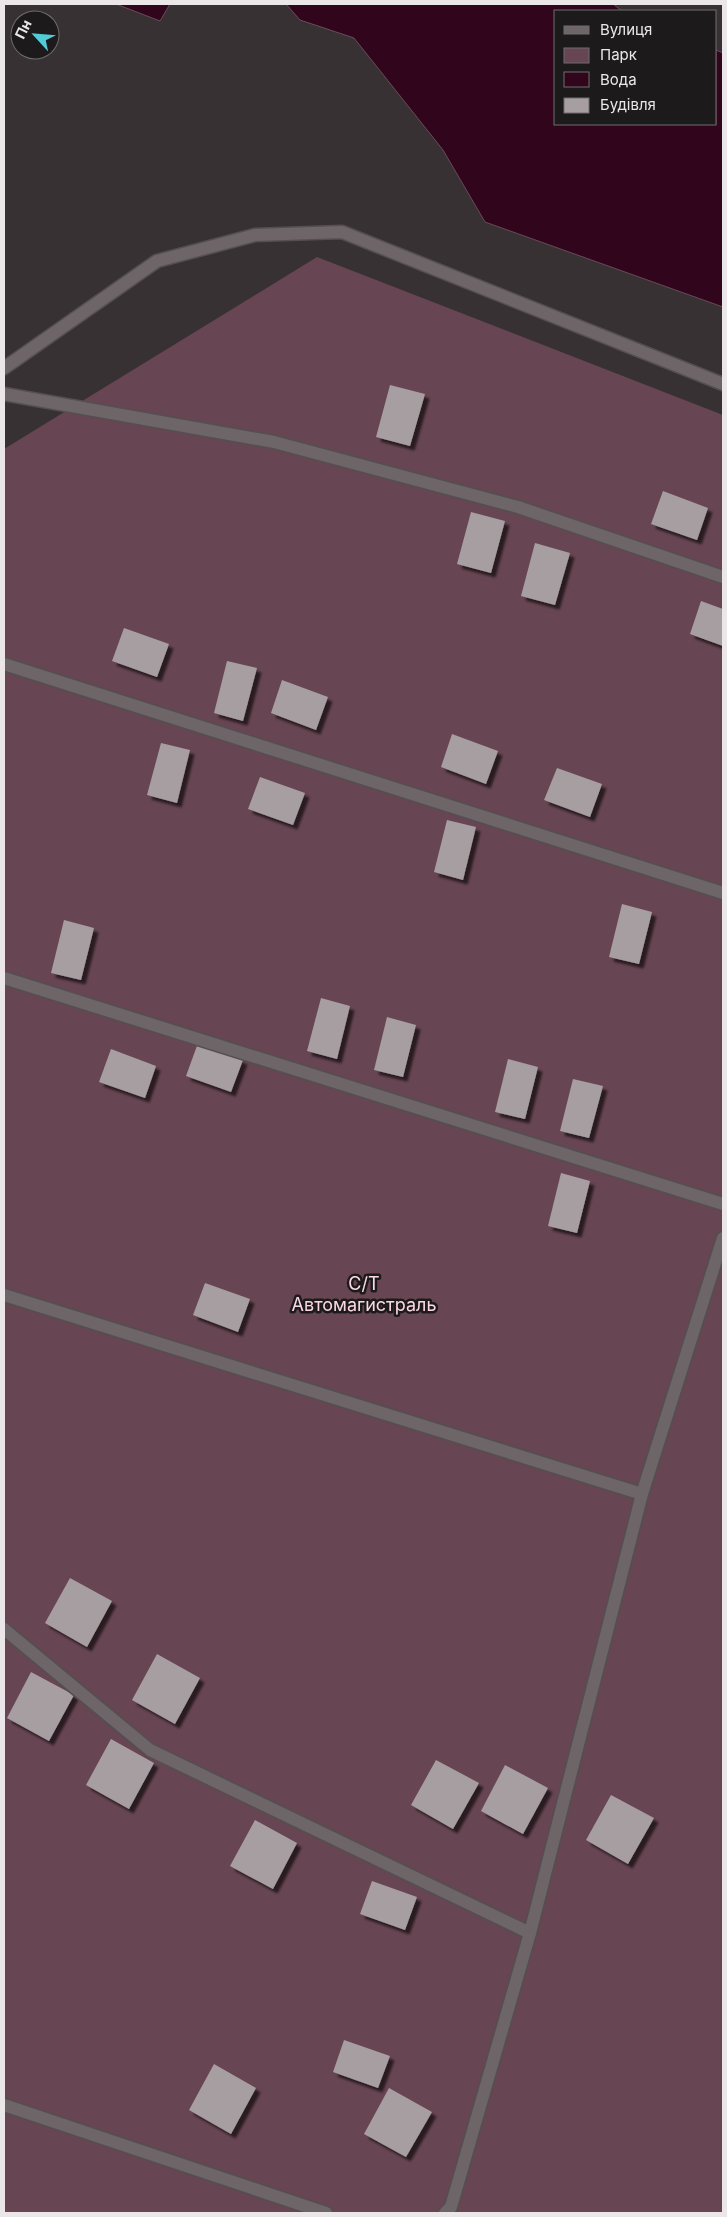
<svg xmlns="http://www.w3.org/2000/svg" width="727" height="2217" font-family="Inter,sans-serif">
  <defs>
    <filter id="shadow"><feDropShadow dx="4.5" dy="4.5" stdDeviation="1" flood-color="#0009"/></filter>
  </defs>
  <rect width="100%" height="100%" fill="#383133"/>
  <!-- green -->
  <path fill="#674552" d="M317,257L723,415V2213H4V449Z"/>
  <!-- water -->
  <g fill="#31061c" stroke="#694a59">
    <path d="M116,4H170L160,21Z"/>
    <path d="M286,4H613L622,11H556V124H716V50L723,53V307L485,222L443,150L354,38L300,20Z"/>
  </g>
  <!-- building -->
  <g fill="#a79ea1" filter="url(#shadow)">
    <path d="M390,385L425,394L410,446L376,437Z"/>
    <path d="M663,491L708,508L697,540L651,524Z"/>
    <path d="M471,512L505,521L491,573L457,564Z"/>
    <path d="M535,543L570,553L555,605L521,596Z"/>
    <path d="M701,601L723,609V646L690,634Z"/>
    <path d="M124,628L169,644L157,677L112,661Z"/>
    <path d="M227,661L257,668L243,721L214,713Z"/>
    <path d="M282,680L328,697L316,730L271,713Z"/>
    <path d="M452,734L498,751L486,784L441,767Z"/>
    <path d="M161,743L190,750L177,803L147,795Z"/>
    <path d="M557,768L602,784L590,817L544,800Z"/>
    <path d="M260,777L305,793L293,825L248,809Z"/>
    <path d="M447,820L476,827L463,880L434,872Z"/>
    <path d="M622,904L652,912L639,964L609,957Z"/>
    <path d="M64,920L94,928L81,980L51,973Z"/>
    <path d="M321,998L350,1006L337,1059L307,1051Z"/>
    <path d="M387,1017L416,1025L403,1077L374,1070Z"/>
    <path d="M198,1043L243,1060L231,1092L186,1076Z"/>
    <path d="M111,1049L156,1066L145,1098L99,1082Z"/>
    <path d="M508,1059L538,1067L525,1119L495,1112Z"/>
    <path d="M573,1079L603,1086L589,1138L560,1131Z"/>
    <path d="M561,1173L590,1181L577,1233L548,1226Z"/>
    <path d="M205,1283L250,1299L238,1332L193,1315Z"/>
    <path d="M70,1578L112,1601L87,1647L45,1623Z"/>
    <path d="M157,1654L200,1678L175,1724L132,1700Z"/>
    <path d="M31,1672L74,1695L49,1741L7,1718Z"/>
    <path d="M111,1739L154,1763L129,1809L86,1785Z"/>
    <path d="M436,1760L479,1783L453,1829L411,1805Z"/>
    <path d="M505,1765L548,1788L523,1834L481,1811Z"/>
    <path d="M611,1795L654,1818L628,1864L586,1840Z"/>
    <path d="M255,1820L297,1843L273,1889L230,1866Z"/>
    <path d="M372,1881L417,1897L405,1930L360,1914Z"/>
    <path d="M344,2040L390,2056L378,2088L333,2072Z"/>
    <path d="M214,2064L256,2088L231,2134L189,2110Z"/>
    <path d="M389,2088L432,2112L406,2157L364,2134Z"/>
  </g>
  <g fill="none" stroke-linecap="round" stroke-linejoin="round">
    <!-- minor casing -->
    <g stroke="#544f50" stroke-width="15">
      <g id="minor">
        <path d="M4,368L157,261L255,235L342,232L723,384"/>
        <path d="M4,394L274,442L518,507L723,577"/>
        <path d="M4,664L723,893"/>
        <path d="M4,978L723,1204"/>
        <path d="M4,1295L642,1494"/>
        <path d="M4,1629L150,1750L530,1933"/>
        <path d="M4,2105L326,2213"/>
        <path d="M445,2213L451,2207L530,1933L642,1494L723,1238"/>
      </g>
    </g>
    <!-- minor -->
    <use href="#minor" stroke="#6d6568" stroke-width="12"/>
  </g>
  <g text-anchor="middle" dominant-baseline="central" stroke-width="5" stroke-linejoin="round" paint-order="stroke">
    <!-- park labels -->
    <g font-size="18" fill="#fad8e4" stroke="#1d1a1b">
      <text x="364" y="1283">С/Т<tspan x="364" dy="21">Автомагистраль</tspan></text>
    </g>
  </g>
  <!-- border -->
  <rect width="727" height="2217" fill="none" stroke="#ebe7e8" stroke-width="10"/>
  <!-- legend -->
  <rect x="554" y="10" width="162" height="115" fill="#1d1a1b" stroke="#6f6c6d"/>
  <rect x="564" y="26" width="25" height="8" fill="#6d6568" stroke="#6f6c6d"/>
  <text x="600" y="35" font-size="15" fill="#ebe7e8">Вулиця</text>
  <rect x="564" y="48" width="25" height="15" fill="#674552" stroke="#6f6c6d"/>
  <text x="600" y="60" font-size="15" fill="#ebe7e8">Парк</text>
  <rect x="564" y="72" width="25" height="15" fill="#31061c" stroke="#6f6c6d"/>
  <text x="600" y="85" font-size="15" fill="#ebe7e8">Вода</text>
  <rect x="564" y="98" width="25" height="15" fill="#a79ea1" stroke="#6f6c6d"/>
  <text x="600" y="110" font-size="15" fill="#ebe7e8">Будівля</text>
  <!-- north arrow -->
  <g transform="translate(35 35) rotate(296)"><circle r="24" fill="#1d1a1b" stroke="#6f6c6d"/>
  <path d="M0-4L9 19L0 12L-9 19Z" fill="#52cbd7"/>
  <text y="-8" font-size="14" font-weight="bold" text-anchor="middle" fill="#ebe7e8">Пн</text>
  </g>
</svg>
